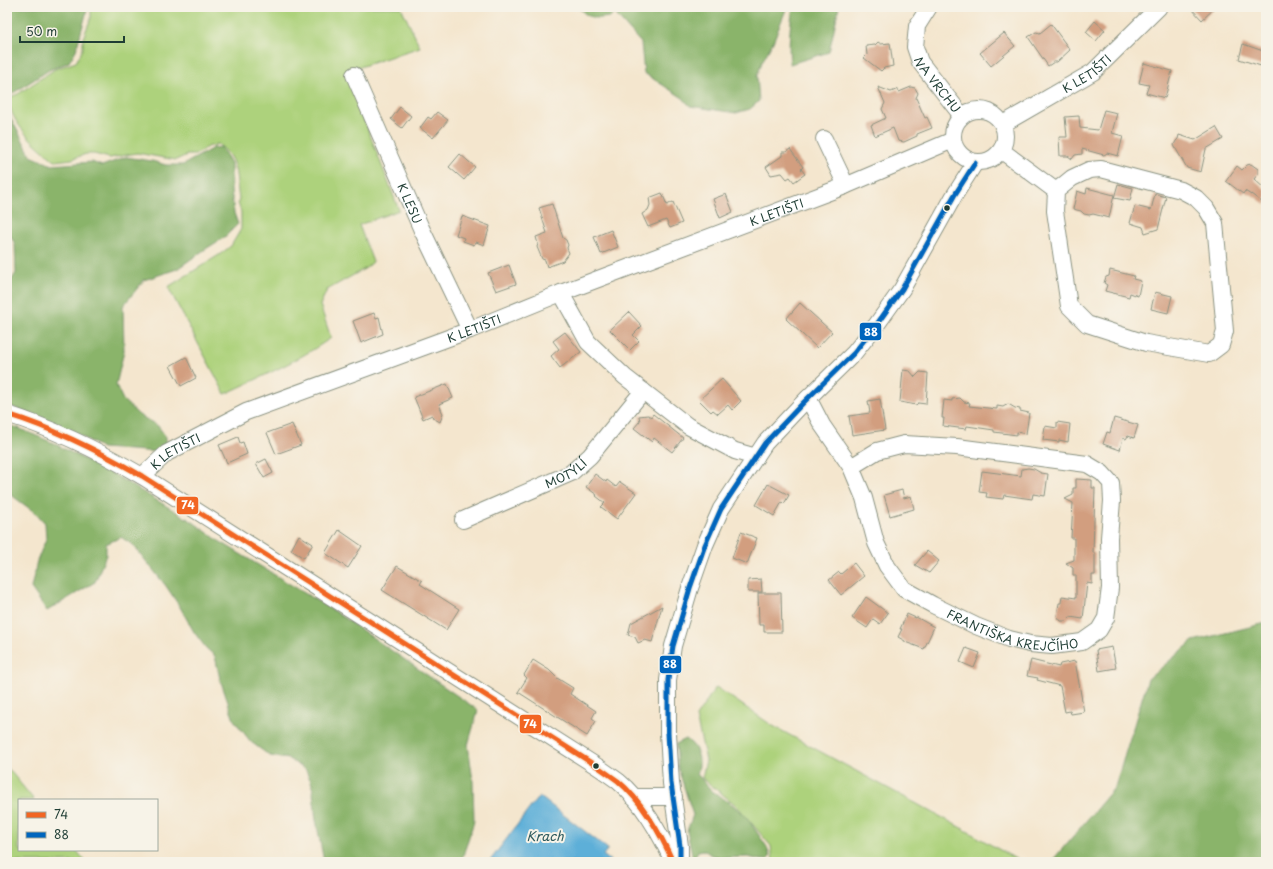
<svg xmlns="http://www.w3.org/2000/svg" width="1273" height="869" font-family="'Playpen Sans',sans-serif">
  <rect width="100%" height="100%" fill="#f7f3e8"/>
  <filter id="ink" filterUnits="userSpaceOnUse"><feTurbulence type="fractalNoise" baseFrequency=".025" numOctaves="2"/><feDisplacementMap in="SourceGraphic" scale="8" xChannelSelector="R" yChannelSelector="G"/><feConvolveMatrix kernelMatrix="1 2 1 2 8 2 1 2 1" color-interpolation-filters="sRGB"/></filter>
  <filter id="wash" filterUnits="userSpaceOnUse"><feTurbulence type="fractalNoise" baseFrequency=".012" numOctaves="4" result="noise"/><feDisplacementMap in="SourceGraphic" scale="16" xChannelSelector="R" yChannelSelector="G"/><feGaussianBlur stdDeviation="0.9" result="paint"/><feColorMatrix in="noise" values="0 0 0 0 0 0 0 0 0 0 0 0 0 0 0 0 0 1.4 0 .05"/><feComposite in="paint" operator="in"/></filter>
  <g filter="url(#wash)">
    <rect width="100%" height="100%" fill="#f4e6ce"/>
    <!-- green -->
    <g fill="#add27b" stroke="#668858">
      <path d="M91,7H401L420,47L348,71L363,117L399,210L359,225L373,262L366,268L327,290L320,305L331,338C298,361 261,377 225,394L168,287L219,255L231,246L241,229V212L238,203L239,199C235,176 239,160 218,144L207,147L195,155H187L176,160L137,153L110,158L94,154H86L72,159L55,161C36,145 11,125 8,98L18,94L55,69L76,62L83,49V38L91,18Z"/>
      <path d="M716,687L773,726L967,831L1021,862H771L773,861L771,846L737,806L702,778L706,760L696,717Z"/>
      <path d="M7,767L34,800H19V850H76L86,862H7Z"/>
    </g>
    <!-- forest -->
    <g fill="#8ab46b" stroke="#547850">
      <path d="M7,7H88L76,50L69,62L49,70L7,97Z"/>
      <path d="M578,7H610L613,13L612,16C598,20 588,19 578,7Z"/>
      <path d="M612,7H787L773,42L762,62L757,76L759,101L750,109L736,113L690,106L683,98L644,73L641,43L617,16Z"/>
      <path d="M793,7H839L829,52L790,64C788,44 790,26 793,7Z"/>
      <path d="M7,111L31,156L52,165L92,162L102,166L126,157L152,161L166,165H183L213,148L221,147L231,163V190L234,213L238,224L225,237L204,250L177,269L144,280L123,306L124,351L116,385L123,400L139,415L158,426L166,437V445L159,452L102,448L70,430L7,405V287L16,273L15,244L7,229Z"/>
      <path d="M7,425L18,428L51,442L113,474L193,522L219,541L334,611L478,710L468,745L473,781L474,821L461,862H324L316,820L312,784L306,770L289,759L270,756L251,742L234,720L220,679L215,656L206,648L194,632L180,607L166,586L133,545L121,537L106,544V555L95,582L47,611L31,588L37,561L46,539L45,523L37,514L7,492Z"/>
      <path d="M1266,623V862H1051L1115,787L1148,679L1193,641Z"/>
      <path d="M686,739C698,747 702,760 697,774L712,791L733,805L745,815L767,847L770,857L767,860H761L748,857L723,858L711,855L704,850L698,851L693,859L687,831L693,815L678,768L676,744Z"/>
    </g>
    <!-- water -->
    <path fill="#5dafd8" stroke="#3e7686" d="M539,796L608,849L603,855L612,862H489Z"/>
    <g id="blocks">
      <!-- building -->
      <g fill="#d29e7f">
        <path d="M1190,7H1216L1202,20Z"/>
        <path d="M1095,21L1105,30L1096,41L1086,32Z"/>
        <path d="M1051,24L1070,50L1057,62H1054L1048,66L1028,37L1036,32L1040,33Z"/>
        <path d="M1004,33L1015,46L991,66L980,53Z"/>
        <path d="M878,42L881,44L890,43L893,66L884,68L881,71L864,58L867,55L866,46L875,45Z"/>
        <path d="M1243,44L1266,52L1261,66L1239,59Z"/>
        <path d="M1144,63L1172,71L1165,98L1146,93L1149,85L1139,83Z"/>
        <path d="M878,87L891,92L898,89L899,92L911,87L915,88L918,93L916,98L925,118L927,117L932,128L917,134V136L904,142L898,141L893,128L875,136L871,125L886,118L882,109L885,103Z"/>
        <path d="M400,107L411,116L402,128L391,119Z"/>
        <path d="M1104,110L1117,113L1112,133L1123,136L1118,156L1107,153L1104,155L1082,149V154L1075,155L1072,159L1068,156H1060L1059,137H1067L1065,117L1079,116L1080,128L1098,130Z"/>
        <path d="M437,112L448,120L433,138L420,128L428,117L431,119Z"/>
        <path d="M1216,127L1223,139L1206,149L1201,172L1187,168L1176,149L1174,145L1176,141L1178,139L1179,135L1195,140Z"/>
        <path d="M790,149L803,167L801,169L805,174L794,182L790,177L787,179L782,173L771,175L766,167L782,156V152H786Z"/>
        <path d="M460,154L475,167L464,180L449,167Z"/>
        <path d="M1251,164L1258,169V174L1254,179L1266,190V205L1251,194V195L1245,191L1243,194L1226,181L1237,166L1242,170L1247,165Z"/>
        <path d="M1118,184L1133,188L1130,201L1114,198Z"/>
        <path d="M1087,188L1114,195L1109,218L1093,214L1089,215L1084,214L1081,211L1073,209L1077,191L1086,194Z"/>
        <path d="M662,193L667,205L673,202L682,223L670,228L666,220L648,227L642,214L648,210L650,205L649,198Z"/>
        <path d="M726,194L733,212L720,218L713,199Z"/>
        <path d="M1155,194L1166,197L1158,229L1145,233L1143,227L1130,223L1135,206L1151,210Z"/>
        <path d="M552,204L563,238L566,240L568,245L567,248L569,253L563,261L547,267L545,260L542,259L537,247L538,244L536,237L547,233L539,208Z"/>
        <path d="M462,216L490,226L484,245L476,242L474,245L463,241L464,238L456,235Z"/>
        <path d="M611,230L618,247L601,254L594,237Z"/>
        <path d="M509,265L516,284L496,291L488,273Z"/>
        <path d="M1110,270L1134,276L1133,279L1141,281L1138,296L1130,293L1129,297L1105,291L1107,285L1104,283L1106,277L1109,276Z"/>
        <path d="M1155,292L1172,296L1168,313L1151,309Z"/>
        <path d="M800,303L832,332L817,348L786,319Z"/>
        <path d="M629,312L642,326L633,335L639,341L630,350L610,330Z"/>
        <path d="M374,313L376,318L379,317L383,334L361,343L353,321Z"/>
        <path d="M565,332L581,352L560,368L551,356L559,349L553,341Z"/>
        <path d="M186,357L196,378L181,386L170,366Z"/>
        <path d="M903,370L910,371L915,377L920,372L928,373L926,404L918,403L916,405L900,402Z"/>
        <path d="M722,379L741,401L732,410L728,405L718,414L713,410L711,412L699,400Z"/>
        <path d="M447,384L453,398L439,404L443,414L440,422L433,418L432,415L423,419L414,397Z"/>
        <path d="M960,398L964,402L970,403L969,406L997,409V406L1003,407L1008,404L1010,405L1015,408L1020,409V411L1029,413L1026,434L1017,432V435L994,432V430L967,426L966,429L943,426L944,418H942L944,400L952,401V399Z"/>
        <path d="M880,399L885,430L852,435L849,416L870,413L868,401Z"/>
        <path d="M653,414L683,438L672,452L654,438L652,442L634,428L640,421L639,416L648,415L651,417Z"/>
        <path d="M1114,418L1138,425L1134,438L1128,436L1126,439L1123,438L1120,450L1103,444L1107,432L1110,433Z"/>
        <path d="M1057,422L1070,424L1068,442L1059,440V442L1043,440L1045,426L1057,428Z"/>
        <path d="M292,424L301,445L276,454L267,433Z"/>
        <path d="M238,437L240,443L243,442L247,454L227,463L219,445Z"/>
        <path d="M266,459L273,473L264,478L256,464Z"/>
        <path d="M1028,468L1034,469L1041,473L1048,474L1045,496L1033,494L1032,499L1004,495L1003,499L986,497L987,493L979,492L982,471L1021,476L1022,469Z"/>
        <path d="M595,474L606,482L607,480L616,487L620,482L636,493L617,519L601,507L605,503L596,496L597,495L586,487Z"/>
        <path d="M1076,479L1092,480V488H1095L1093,553H1095V575H1092V584L1087,583L1083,619L1070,617L1066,621H1061L1057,616L1059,603H1061L1062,596L1076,598V575H1073V568L1066,563L1074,560V538H1071L1073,503L1065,499L1073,495V488H1076Z"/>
        <path d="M768,484L789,495L784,504L782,502L774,516L756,505Z"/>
        <path d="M902,490L904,498L911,496L914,509L890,516L884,495Z"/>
        <path d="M339,530L362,546L348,568L325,553Z"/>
        <path d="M741,532L757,538L747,564L732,558Z"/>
        <path d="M299,535L313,544L304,558L291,550Z"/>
        <path d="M927,551L939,561L929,573L915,565Z"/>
        <path d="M854,563L864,576L841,595L829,580L839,572L841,574Z"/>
        <path d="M397,566L422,581L420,584L459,609L446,630L382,590Z"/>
        <path d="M761,579L762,592H748V580Z"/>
        <path d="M758,593H781L782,632H764V625H759Z"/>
        <path d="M866,597L888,613L880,624L873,619L867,628L852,618Z"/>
        <path d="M662,606L652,642L645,640L638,643L635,637L628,635L631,623Z"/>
        <path d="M907,614L916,618V617L934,627L924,649L905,642V641L898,637L902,629H900Z"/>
        <path d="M1112,647L1116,668L1099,671L1096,650Z"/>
        <path d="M966,648L980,653L974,668L960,662Z"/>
        <path d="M533,660L549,670L557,678L573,688L570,694L596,711L592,718L596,721L587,736L518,692L527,678L524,675Z"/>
        <path d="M1031,660L1059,667L1060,664L1075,661L1084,712L1071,714L1070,711L1065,712L1060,686L1037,680L1038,678L1027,676Z"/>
      </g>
    </g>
  </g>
  <g filter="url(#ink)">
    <use href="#blocks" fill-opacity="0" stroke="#8a9281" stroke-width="1"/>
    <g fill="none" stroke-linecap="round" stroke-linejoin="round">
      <!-- minor casing -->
      <g stroke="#8a9281" stroke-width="18">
        <g id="minor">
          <path id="s1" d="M929,7L917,26L915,47L920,62L962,116"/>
          <path id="s2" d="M354,75L421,228L470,330"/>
          <circle cx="979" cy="136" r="26"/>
          <path id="s3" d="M1003,124L1093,72L1159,7"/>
          <path d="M824,139L842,177L845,186"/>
          <path d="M1002,151L1056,191"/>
          <path d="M1101,169L1181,190L1196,198L1206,208L1215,223L1225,331L1221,345L1209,354L1146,343L1087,324L1069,306L1055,211L1056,191L1072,178L1089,170Z"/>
          <path d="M561,293L588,342L625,377L688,426L735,451L756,457"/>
          <path id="s4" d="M808,398L822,425L851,467L864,498L876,543L887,566L904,589L933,605L976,626L1009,639L1030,644L1052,646L1082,642L1099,630L1106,618L1110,588L1109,538L1112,501L1111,483L1102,473L1087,464L957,447L904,444L877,451L851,467"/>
          <path d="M7,414C55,429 99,451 142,476L598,767C604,771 611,776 618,781C641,800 661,834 673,862"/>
          <path id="s5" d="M142,476L167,453L246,412L470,330L561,293L845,186L953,140"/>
          <path id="s6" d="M463,520L571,473L590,456L643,391"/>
          <path d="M633,797H674"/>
          <path d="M680,862V846L671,783L668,733V680L673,646L690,588L705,545L721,509L765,443L803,403L854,353L877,324L902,289L954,196L975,163"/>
        </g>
      </g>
      <!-- minor -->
      <use href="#minor" stroke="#fff" stroke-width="16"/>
      <!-- bus-1 casing -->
      <g stroke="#f7f3e8" stroke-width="8">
        <path id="bus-1" d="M7,414C55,429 99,451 142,476L598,767C604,771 611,776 618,781C641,800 661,834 673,862"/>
      </g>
      <!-- bus-2 casing -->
      <g stroke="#f7f3e8" stroke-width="8">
        <path id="bus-2" d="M680,862V846L671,783L668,733V680L673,646L690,588L705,545L721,509L765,443L803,403L854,353L877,324L902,289L954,196L975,163"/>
      </g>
      <!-- bus-1 -->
      <use href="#bus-1" stroke="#f26522" stroke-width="5"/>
      <!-- bus-2 -->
      <use href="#bus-2" stroke="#0065bd" stroke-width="5"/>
    </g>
  </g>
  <!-- markers -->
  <g fill="#1f3d34" stroke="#f7f3e8" stroke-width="1.5">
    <circle cx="947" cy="208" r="3.5"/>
    <circle cx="596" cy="766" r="3.5"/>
  </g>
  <g text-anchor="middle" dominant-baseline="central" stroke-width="4" stroke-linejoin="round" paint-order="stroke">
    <!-- street labels -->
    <g font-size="12" fill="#1f3d34" stroke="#f7f3e8">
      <text stroke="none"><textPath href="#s3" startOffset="98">K LETIŠTI</textPath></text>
      <text stroke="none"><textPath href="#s1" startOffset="88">NA VRCHU</textPath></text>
      <text stroke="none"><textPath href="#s2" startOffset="140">K LESU</textPath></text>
      <text stroke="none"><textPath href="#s5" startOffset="690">K LETIŠTI</textPath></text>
      <text stroke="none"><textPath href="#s5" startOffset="366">K LETIŠTI</textPath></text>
      <text stroke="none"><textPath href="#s5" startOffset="42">K LETIŠTI</textPath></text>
      <text stroke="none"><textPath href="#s6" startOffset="113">MOTÝLÍ</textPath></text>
      <text stroke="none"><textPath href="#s4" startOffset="334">FRANTIŠKA KREJČÍHO</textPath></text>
    </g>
    <!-- water labels -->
    <g font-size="13" font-style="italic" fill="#2e5a5d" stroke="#f7f3e8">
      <text x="545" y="835">Krach</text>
    </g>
  </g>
  <g stroke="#f7f3e8" stroke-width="1.5">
    <rect x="859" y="322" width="23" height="19" rx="4" fill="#0065bd"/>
    <rect x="176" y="496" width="23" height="19" rx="4" fill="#f26522"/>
    <rect x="659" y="655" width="23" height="19" rx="4" fill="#0065bd"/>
    <rect x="519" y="714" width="23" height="20" rx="4" fill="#f26522"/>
  </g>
  <g font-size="11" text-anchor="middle" font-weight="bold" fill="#fff">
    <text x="871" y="336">88</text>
    <text x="188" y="509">74</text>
    <text x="670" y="668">88</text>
    <text x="530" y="728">74</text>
  </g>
  <!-- margin -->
  <rect width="1273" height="869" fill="none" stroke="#f7f3e8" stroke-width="24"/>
  <!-- legend -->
  <rect x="18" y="799" width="140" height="52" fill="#f7f3e8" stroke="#a1aaa0"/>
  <rect x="26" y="812" width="20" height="6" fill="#f26522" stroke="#a1aaa0"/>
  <text x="54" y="819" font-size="12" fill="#1f3d34">74</text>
  <rect x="26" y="832" width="20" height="6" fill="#0065bd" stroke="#a1aaa0"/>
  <text x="54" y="839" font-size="12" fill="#1f3d34">88</text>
  <!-- scale -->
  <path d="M20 36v6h104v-6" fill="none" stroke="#1f3d34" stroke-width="2"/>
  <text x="26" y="36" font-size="12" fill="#1f3d34" stroke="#f7f3e8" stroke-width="3" paint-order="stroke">50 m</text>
</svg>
